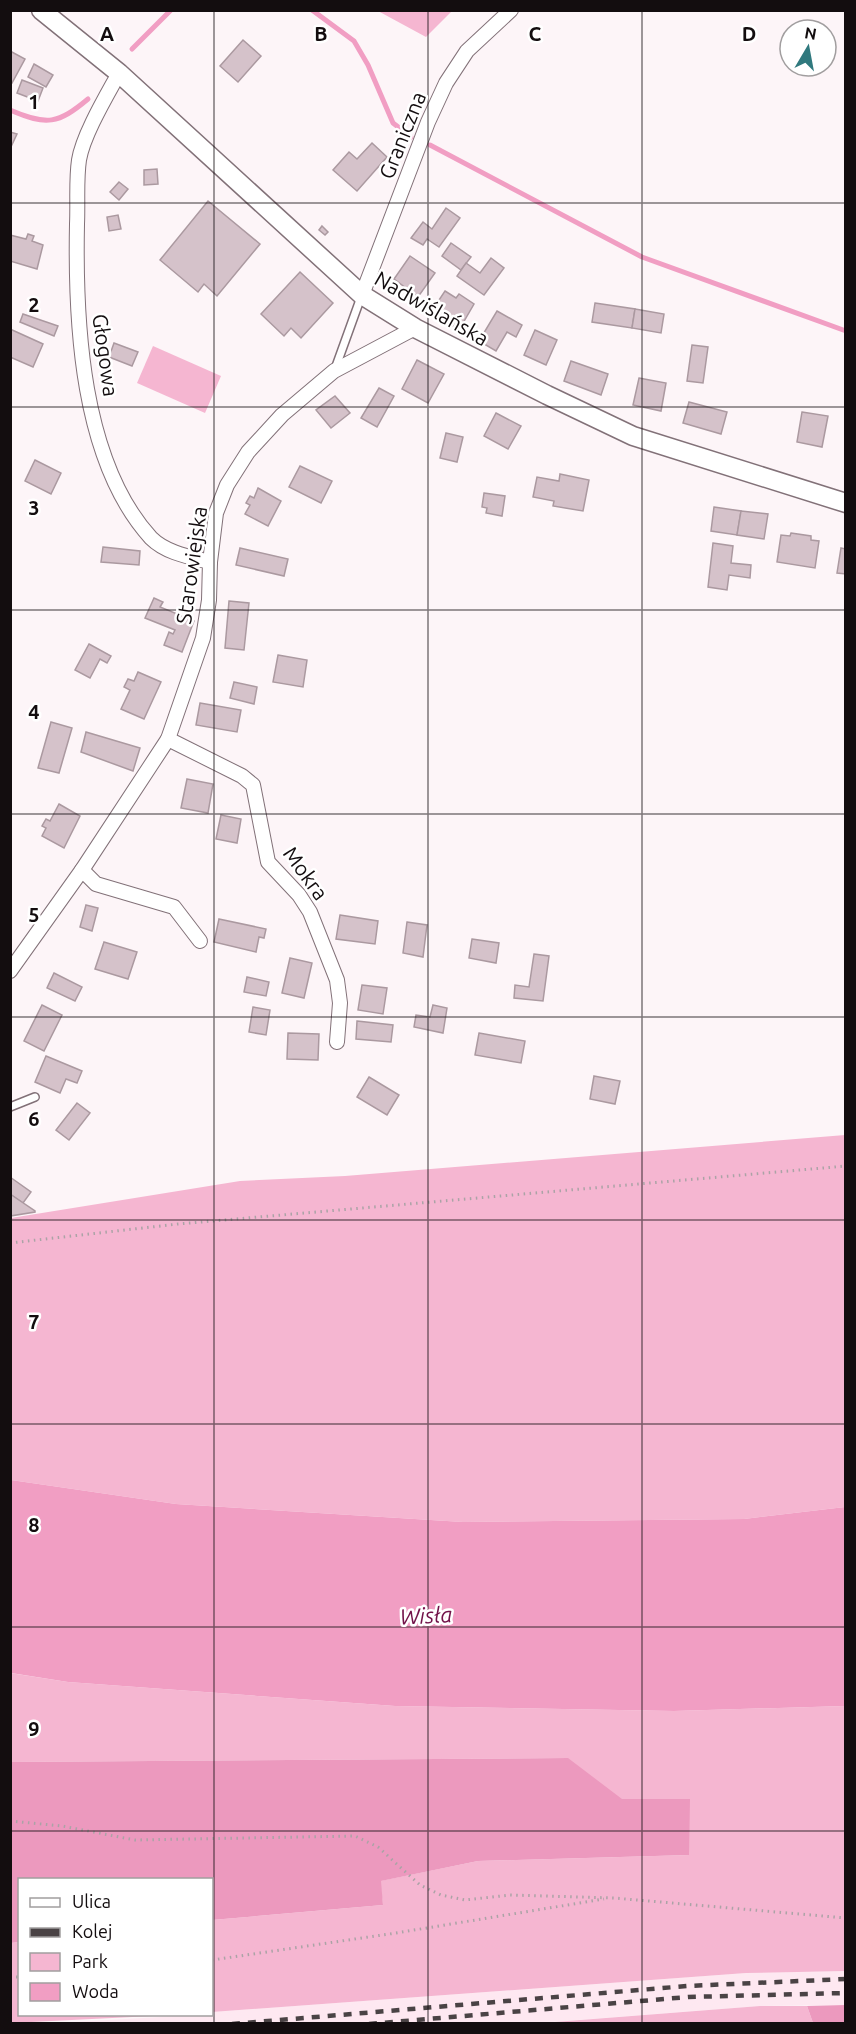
<svg xmlns="http://www.w3.org/2000/svg" width="856" height="2034" font-family="Ubuntu,sans-serif">
  <rect width="100%" height="100%" fill="#fdf5f8"/>
  <!-- built -->
  <path fill="#fee8f1" d="M845,1971V2005L760,2006L526,2024H39L212,2014V2012L746,1973Z"/>
  <!-- green -->
  <g fill="#f5b6d1">
    <path d="M378,11H452L426,37Z"/>
    <path d="M153,346L221,376L205,413L137,383Z"/>
    <path d="M845,1135V1507L744,1519L463,1522L176,1504L11,1480V1218L240,1181L345,1176Z"/>
    <path d="M10,1673L68,1682L395,1706L674,1711L845,1706V1971L746,1973L212,2012V1920L383,1905L380,1881L478,1861L689,1855L567,1758L11,1762Z"/>
    <path d="M19,1942L20,2014L173,2015L11,2023V1943Z"/>
    <path d="M760,2006H807L813,2023L529,2024Z"/>
  </g>
  <!-- forest -->
  <g fill="#ec99be">
    <path d="M568,1758L622,1799H690L689,1855L478,1861L381,1881L383,1905L212,1920V1880H20L19,1942L11,1943V1762Z"/>
    <path d="M845,2005V2024L813,2023L807,2006Z"/>
  </g>
  <!-- water -->
  <path fill="#f19ec3" d="M11,1480L176,1504L463,1522L744,1519L845,1507V1706L674,1711L395,1706L68,1682L11,1673Z"/>
  <g fill="none" stroke-linecap="round" stroke-linejoin="round">
    <!-- stream -->
    <g stroke="#f19ec3" stroke-width="5">
      <path d="M312,10L354,41L368,65L393,123L411,137"/>
      <path d="M132,49L171,10"/>
      <path d="M10,110C47,126 58,124 88,99"/>
      <path d="M430,145L642,257L846,331"/>
    </g>
  </g>
  <!-- building -->
  <g fill="#d5c2ca" stroke="#ab99a0" stroke-width="1.5">
    <path d="M243,40L261,56L238,82L220,66Z"/>
    <path d="M10,51L25,59L12,83L10,82Z"/>
    <path d="M34,64L53,75L46,87L28,77Z"/>
    <path d="M22,80L43,88L38,101L17,93Z"/>
    <path d="M10,132L17,134L10,149Z"/>
    <path d="M372,143L387,157L357,191L333,170L349,152L357,159Z"/>
    <path d="M157,169L158,184L144,185V170Z"/>
    <path d="M119,182L128,189L119,200L110,192Z"/>
    <path d="M208,201L260,244L217,296L204,284L198,292L160,260Z"/>
    <path d="M446,208L460,218L439,247L427,239L423,245L411,238L423,222L432,229Z"/>
    <path d="M118,215L121,229L109,231L107,217Z"/>
    <path d="M322,226L328,232L325,235L319,230Z"/>
    <path d="M28,234L34,236L32,241L43,245L37,269L10,261V235L26,239Z"/>
    <path d="M451,243L471,257L461,270L442,256Z"/>
    <path d="M410,256L435,273L418,297L394,279Z"/>
    <path d="M491,258L504,268L484,295L457,276L466,263L480,273Z"/>
    <path d="M300,272L333,303L301,338L291,328L284,336L261,314Z"/>
    <path d="M445,291L456,298L459,294L474,304L459,330L431,312Z"/>
    <path d="M595,303L635,309L632,328L592,322Z"/>
    <path d="M635,309L664,314L661,333L632,328Z"/>
    <path d="M497,311L522,325L516,337L507,332L496,351L479,341Z"/>
    <path d="M23,314L58,326L54,336L20,322Z"/>
    <path d="M10,329L43,344L33,367L10,357Z"/>
    <path d="M535,330L557,340L546,365L524,355Z"/>
    <path d="M114,343L138,352L132,366L109,357Z"/>
    <path d="M692,345L708,347L703,383L687,381Z"/>
    <path d="M417,360L444,374L428,403L402,389Z"/>
    <path d="M571,361L608,374L601,395L564,381Z"/>
    <path d="M639,378L666,383L661,411L633,405Z"/>
    <path d="M379,388L394,396L377,427L361,418Z"/>
    <path d="M335,396L350,413L331,428L316,410Z"/>
    <path d="M689,402L727,412L721,434L683,423Z"/>
    <path d="M802,412L828,416L822,447L797,442Z"/>
    <path d="M496,413L521,426L508,449L484,436Z"/>
    <path d="M446,433L463,437L457,462L440,458Z"/>
    <path d="M35,460L61,473L51,494L25,481Z"/>
    <path d="M300,466L332,481L321,503L289,487Z"/>
    <path d="M560,474L589,480L583,511L553,506L554,501L533,497L537,477L559,481Z"/>
    <path d="M258,488L281,501L268,526L245,514L250,505L246,503L250,496L254,498Z"/>
    <path d="M484,493L505,496L502,516L486,513L487,508L482,507Z"/>
    <path d="M714,507L741,511L737,535L711,531Z"/>
    <path d="M741,511L768,514L764,539L737,535Z"/>
    <path d="M791,533L811,536V540L819,541L815,568L777,562L781,535L790,536Z"/>
    <path d="M713,543L733,546L731,563L751,565L750,578L729,575L727,590L708,587Z"/>
    <path d="M103,547L140,551L139,565L101,562Z"/>
    <path d="M240,548L288,559L284,576L236,565Z"/>
    <path d="M841,548L846,549V574L837,573Z"/>
    <path d="M154,598L163,602L160,607L194,621L182,652L164,645L169,632L173,634L175,630L145,618Z"/>
    <path d="M229,601L249,603L244,650L225,648Z"/>
    <path d="M89,644L111,656L107,663L100,659L90,678L75,670Z"/>
    <path d="M278,655L307,660L303,687L273,682Z"/>
    <path d="M138,672L161,682L144,719L121,709L130,690L124,687L128,679L134,681Z"/>
    <path d="M234,682L257,687L254,704L230,698Z"/>
    <path d="M200,703L241,710L237,732L196,725Z"/>
    <path d="M51,722L72,728L59,773L38,768Z"/>
    <path d="M86,732L140,748L133,771L81,752Z"/>
    <path d="M187,779L213,784L208,813L181,808Z"/>
    <path d="M59,804L80,816L64,848L42,836L46,828L42,826L46,819L50,821Z"/>
    <path d="M221,815L241,819L237,843L216,839Z"/>
    <path d="M86,905L98,908L92,931L80,927Z"/>
    <path d="M340,915L378,921L375,944L336,939Z"/>
    <path d="M219,919L266,929L264,938L259,937L256,952L214,942Z"/>
    <path d="M407,922L427,925L423,957L403,953Z"/>
    <path d="M472,939L499,943L496,963L469,958Z"/>
    <path d="M104,942L137,952L128,979L95,969Z"/>
    <path d="M534,954L549,956L543,1001L514,998L515,985L529,987Z"/>
    <path d="M290,958L312,963L304,998L282,993Z"/>
    <path d="M54,973L82,987L75,1001L47,988Z"/>
    <path d="M247,977L269,982L266,996L244,992Z"/>
    <path d="M362,985L387,988L383,1014L358,1010Z"/>
    <path d="M42,1005L62,1015L44,1051L24,1041Z"/>
    <path d="M433,1005L447,1008L443,1033L414,1027L416,1015L430,1017Z"/>
    <path d="M253,1007L270,1010L266,1035L249,1032Z"/>
    <path d="M357,1021L393,1025L391,1042L356,1039Z"/>
    <path d="M288,1033L319,1034L318,1060L287,1059Z"/>
    <path d="M479,1033L525,1041L521,1063L475,1055Z"/>
    <path d="M46,1056L82,1071L77,1083L66,1079L60,1093L35,1082Z"/>
    <path d="M594,1076L620,1081L615,1104L590,1099Z"/>
    <path d="M369,1077L399,1095L387,1115L357,1097Z"/>
    <path d="M77,1103L90,1113L69,1140L56,1130Z"/>
    <path d="M10,1177L31,1192L23,1203L10,1194Z"/>
    <path d="M10,1194L35,1211V1212L10,1216Z"/>
  </g>
  <g fill="none" stroke-linecap="round" stroke-linejoin="round">
    <!-- service casing -->
    <g stroke="#827178" stroke-width="10">
      <g id="service">
        <path d="M335,369L361,297"/>
        <path d="M10,1107L35,1097"/>
      </g>
    </g>
    <!-- minor casing -->
    <g stroke="#827178" stroke-width="16">
      <g id="minor">
        <path d="M119,73C107,95 83,135 79,160C76,180 78,203 77,224C75,322 81,461 151,538C166,553 190,557 210,562"/>
        <path d="M362,295L428,122L446,83L467,51L511,10"/>
        <path d="M168,739L242,776L253,785L268,862L299,895L310,912L337,980L340,1003L337,1042"/>
        <path d="M82,870L96,884L174,907L200,941"/>
        <path d="M10,971L82,870L168,739L203,638L209,600L210,562L216,513L227,485L248,452L282,415L334,371L415,328"/>
      </g>
    </g>
    <!-- tertiary casing -->
    <g stroke="#827178" stroke-width="21">
      <path id="tertiary" d="M41,10L119,73L362,295L415,328L547,395L633,436L846,503"/>
    </g>
    <!-- path -->
    <g stroke="#aba3a6" stroke-width="3" stroke-dasharray="1.5 4.5" stroke-linecap="butt">
      <path d="M10,1243L178,1224L846,1166"/>
      <path d="M10,1821L62,1826L135,1840L355,1836L378,1847L420,1885L441,1895L465,1900L510,1895L614,1898L846,1918"/>
      <path d="M212,1960L396,1933L604,1899"/>
      <path d="M10,1977H20"/>
    </g>
    <!-- service -->
    <use href="#service" stroke="#fff" stroke-width="7"/>
    <!-- minor -->
    <use href="#minor" stroke="#fff" stroke-width="14"/>
    <!-- tertiary -->
    <use href="#tertiary" stroke="#fff" stroke-width="18"/>
    <!-- rail -->
    <g stroke="#4a4345" stroke-width="4.5" stroke-dasharray="8 8" stroke-linecap="butt">
      <path d="M232,2024L687,1986L846,1979"/>
      <path d="M369,2024L688,1997L846,1993"/>
    </g>
  </g>
  <!-- grid -->
  <path fill="none" stroke="#130d0f" stroke-width="1.5" stroke-opacity="0.55" d="M214,10V2024M428,10V2024M642,10V2024M10,203H846M10,407H846M10,610H846M10,814H846M10,1017H846M10,1220H846M10,1424H846M10,1627H846M10,1831H846"/>
  <g text-anchor="middle" dominant-baseline="central" stroke-width="5" stroke-linejoin="round" paint-order="stroke">
    <!-- street labels -->
    <g font-size="21" fill="#130d0f" stroke="#fff">
      <text transform="translate(402 135) rotate(-68)">Graniczna</text>
      <text transform="translate(432 308) rotate(30)">Nadwiślańska</text>
      <text transform="translate(106 355) rotate(82)">Głogowa</text>
      <text transform="translate(191 565) rotate(-82)">Starowiejska</text>
      <text transform="translate(306 873) rotate(54)">Mokra</text>
    </g>
    <!-- water labels -->
    <g font-size="22" font-style="italic" fill="#721249" stroke="#fff">
      <text transform="translate(426 1615) rotate(-3)">Wisła</text>
    </g>
  </g>
  <g font-size="20" text-anchor="middle" font-weight="bold" fill="#130d0f" stroke="#fff" stroke-width="5" stroke-linejoin="round" paint-order="stroke">
    <text x="107" y="41">A</text>
    <text x="321" y="41">B</text>
    <text x="535" y="41">C</text>
    <text x="749" y="41">D</text>
    <text x="34" y="109">1</text>
    <text x="34" y="312">2</text>
    <text x="34" y="515">3</text>
    <text x="34" y="719">4</text>
    <text x="34" y="922">5</text>
    <text x="34" y="1126">6</text>
    <text x="34" y="1329">7</text>
    <text x="34" y="1532">8</text>
    <text x="34" y="1736">9</text>
  </g>
  <!-- border -->
  <rect width="856" height="2034" fill="none" stroke="#130d0f" stroke-width="24"/>
  <!-- legend -->
  <rect x="18" y="1878" width="195" height="138" fill="#ffffff" stroke="#a19e9f" stroke-width="1.5"/>
  <rect x="30" y="1898" width="30" height="9" fill="#ffffff" stroke="#a19e9f" stroke-width="1.5"/>
  <text x="72" y="1908" font-size="18" fill="#130d0f">Ulica</text>
  <rect x="30" y="1928" width="30" height="9" fill="#4a4345" stroke="#a19e9f" stroke-width="1.5"/>
  <text x="72" y="1938" font-size="18" fill="#130d0f">Kolej</text>
  <rect x="30" y="1953" width="30" height="18" fill="#f5b6d1" stroke="#a19e9f" stroke-width="1.5"/>
  <text x="72" y="1968" font-size="18" fill="#130d0f">Park</text>
  <rect x="30" y="1983" width="30" height="18" fill="#f19ec3" stroke="#a19e9f" stroke-width="1.5"/>
  <text x="72" y="1998" font-size="18" fill="#130d0f">Woda</text>
  <!-- north arrow -->
  <g transform="translate(808 48) rotate(10)"><circle r="28" fill="#ffffff" stroke="#a19e9f" stroke-width="1.5"/>
  <path d="M0-4.5L10 22L0 15L-10 22Z" fill="#30797e"/>
  <text y="-9" font-size="16" font-weight="bold" text-anchor="middle" fill="#130d0f">N</text>
  </g>
</svg>
